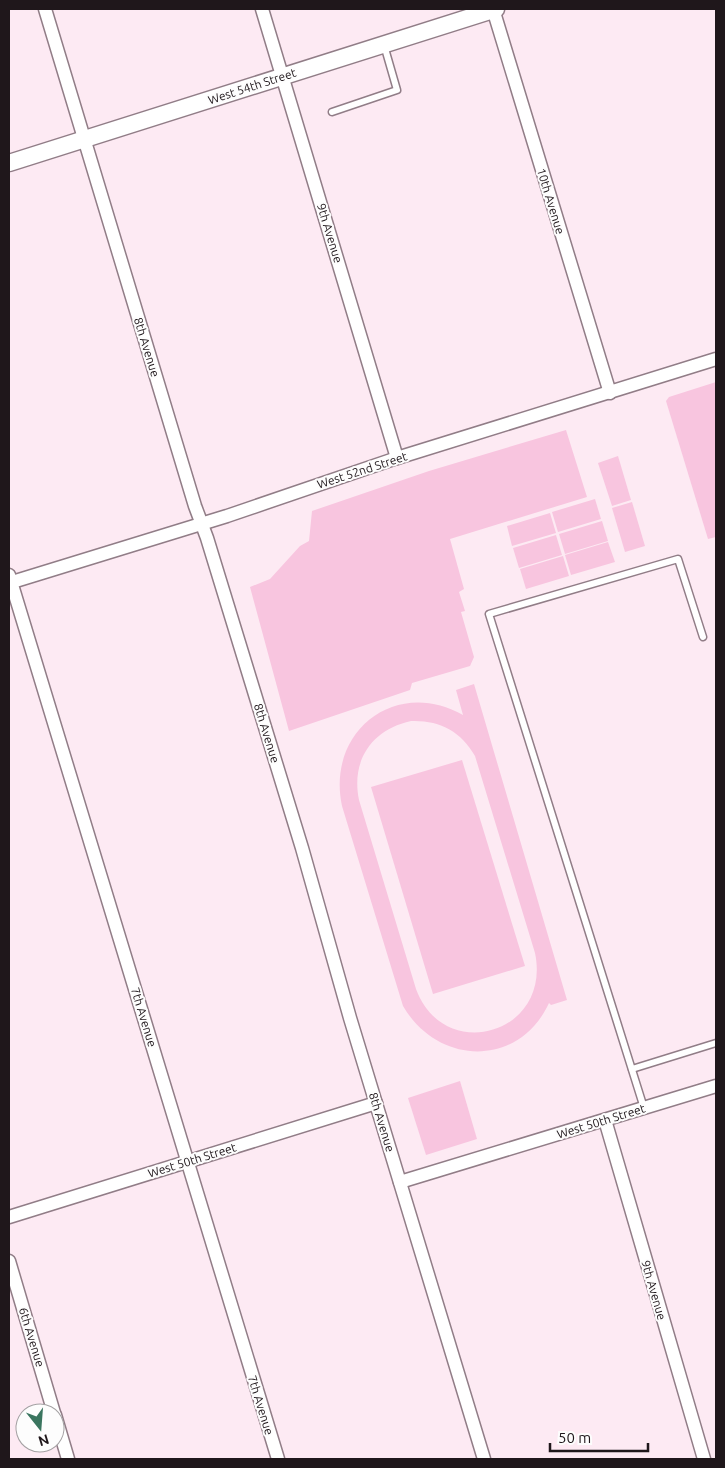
<svg xmlns="http://www.w3.org/2000/svg" width="725" height="1468" font-family="Ubuntu,sans-serif">
  <rect width="100%" height="100%" fill="#fdeaf3"/>
  <!-- green -->
  <g fill="#f8c5df" fill-rule="evenodd">
    <path d="M716,382V537L708,539L666,401L669,397Z"/>
    <path d="M566,430L587,497L450,539L464,589L459,592L465,611L461,612L474,657L470,666L412,683L410,690L289,731L250,587L270,579L300,546L309,541L312,511L429,471Z"/>
    <path d="M618,456L631,500L612,506L598,463Z"/>
    <path d="M595,499L601,519L558,532L552,512Z"/>
    <path d="M632,502L645,546L625,552L612,508Z"/>
    <path d="M550,513L556,533L512,546L507,526Z"/>
    <path d="M602,521L608,541L565,554L559,534Z"/>
    <path d="M556,535L562,555L519,568L513,548Z"/>
    <path d="M608,542L615,562L571,575L565,555Z"/>
    <path d="M563,556L569,576L526,589L520,569Z"/>
    <path d="M474,684L567,1000L551,1005L549,1003C519,1068 438,1066 403,1006L342,806C326,731 396,677 463,715L456,690ZM411,721C439,720 461,731 475,756L535,953C552,1034 444,1065 416,989L359,800C351,761 371,730 411,721Z"/>
    <path d="M462,760L525,966L433,994L371,787Z"/>
    <path d="M460,1081L477,1139L426,1155L408,1098Z"/>
  </g>
  <g fill="none" stroke-linecap="round" stroke-linejoin="round">
    <!-- service casing -->
    <g stroke="#917d87" stroke-width="9">
      <g id="service">
        <path d="M332,112L397,90L384,45"/>
        <path d="M632,1069L716,1043"/>
        <path d="M644,1108L489,614L678,559L703,637"/>
      </g>
    </g>
    <!-- minor casing -->
    <g stroke="#917d87" stroke-width="15">
      <g id="minor">
        <path d="M45,9L195,506L207,538L302,848L350,1018L484,1459"/>
        <path d="M262,9L397,458"/>
        <path d="M493,9L610,393"/>
        <path d="M9,575L278,1459"/>
        <path d="M9,583L227,516L397,458L716,359"/>
        <path d="M605,1120L704,1459"/>
        <path d="M400,1182L716,1086"/>
        <path d="M9,1217L376,1103"/>
        <path d="M9,1261L54,1413"/>
        <path d="M55,1415L68,1459"/>
      </g>
    </g>
    <!-- tertiary casing -->
    <g stroke="#917d87" stroke-width="19">
      <path id="tertiary" d="M9,163L496,9"/>
    </g>
    <!-- service -->
    <use href="#service" stroke="#fff" stroke-width="6"/>
    <!-- minor -->
    <use href="#minor" stroke="#fff" stroke-width="12"/>
    <!-- tertiary -->
    <use href="#tertiary" stroke="#fff" stroke-width="16"/>
  </g>
  <g text-anchor="middle" dominant-baseline="central" stroke-width="4" stroke-linejoin="round" paint-order="stroke">
    <!-- street labels -->
    <g font-size="12" fill="#1f171b" stroke="#fdfdfd">
      <text transform="translate(252 86) rotate(-18)">West 54th Street</text>
      <text transform="translate(551 201) rotate(73)">10th Avenue</text>
      <text transform="translate(330 233) rotate(73)">9th Avenue</text>
      <text transform="translate(147 347) rotate(73)">8th Avenue</text>
      <text transform="translate(362 470) rotate(-18)">West 52nd Street</text>
      <text transform="translate(267 733) rotate(73)">8th Avenue</text>
      <text transform="translate(144 1017) rotate(73)">7th Avenue</text>
      <text transform="translate(601 1121) rotate(-17)">West 50th Street</text>
      <text transform="translate(382 1122) rotate(73)">8th Avenue</text>
      <text transform="translate(192 1160) rotate(-17)">West 50th Street</text>
      <text transform="translate(654 1290) rotate(74)">9th Avenue</text>
      <text transform="translate(32 1337) rotate(73)">6th Avenue</text>
      <text transform="translate(261 1405) rotate(73)">7th Avenue</text>
    </g>
  </g>
  <!-- border -->
  <rect width="725" height="1468" fill="none" stroke="#1f171b" stroke-width="20"/>
  <!-- north arrow -->
  <g transform="translate(40 1428) rotate(163)"><circle r="24" fill="#fdfdfd" stroke="#a4a1a3"/>
  <path d="M0-4L9 19L0 12L-9 19Z" fill="#3a755f"/>
  <text y="-8" font-size="14" font-weight="bold" text-anchor="middle" fill="#1f171b">N</text>
  </g>
  <!-- scale -->
  <path d="M550 1443v8h98v-8" fill="none" stroke="#1f171b" stroke-width="2.5"/>
  <text x="558" y="1443" font-size="15" fill="#1f171b" stroke="#fdfdfd" stroke-width="4" paint-order="stroke">50 m</text>
</svg>
